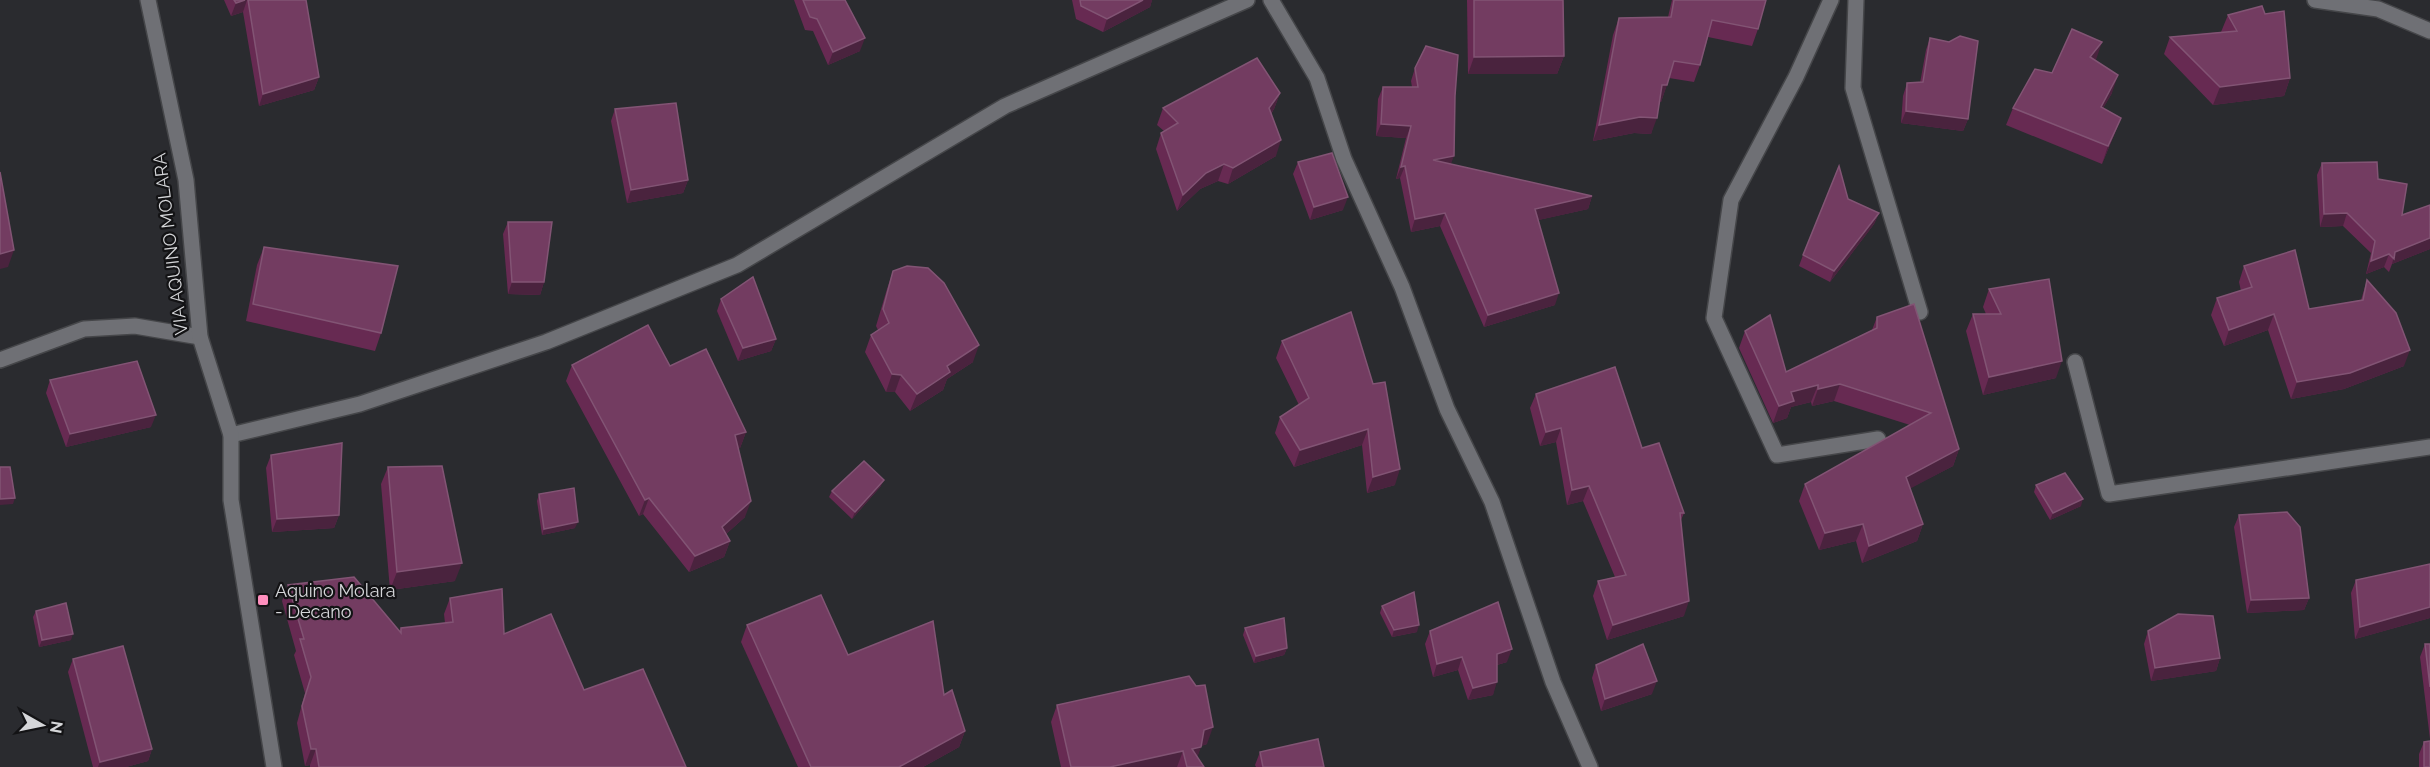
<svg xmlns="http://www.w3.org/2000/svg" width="2430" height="767" font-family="Raleway,sans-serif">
  <rect width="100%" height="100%" fill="#2a2b2f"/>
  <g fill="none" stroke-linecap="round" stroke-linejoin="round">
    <!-- minor casing -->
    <g stroke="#454649" stroke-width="18">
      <g id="minor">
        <path d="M1271,0L1317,78L1344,159L1402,287L1447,409L1492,502L1553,682L1590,767"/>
        <path d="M1831,0L1796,77L1731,200L1714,318L1777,455L1878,439"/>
        <path d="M1856,0L1853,88L1920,312"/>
        <path d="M2315,0L2378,9L2430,31"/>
        <path d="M0,360L84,329L135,326L200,337"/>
        <path d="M2075,362L2109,494L2430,447"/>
        <path d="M231,435L360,404L546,342L737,265L1005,106L1247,0"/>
      </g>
    </g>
    <!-- tertiary casing -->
    <g stroke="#454649" stroke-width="18">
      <path id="tertiary" d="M148,0L186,180L200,337L231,435V500L274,767"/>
    </g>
    <!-- minor -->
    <use href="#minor" stroke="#6f7075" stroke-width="15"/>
    <!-- tertiary -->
    <use href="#tertiary" stroke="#6f7075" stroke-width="15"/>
  </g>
  <!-- wall -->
  <g fill="#672a52">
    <path d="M224,0H306L319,77L314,90L259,106L243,12L231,16Z"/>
    <path d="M794,0H845L860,51L828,65L813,31L805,30Z"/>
    <path d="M1072,0H1152L1150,7L1103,32L1076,19Z"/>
    <path d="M1467,0H1563L1564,56L1557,74H1468Z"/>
    <path d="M1672,0H1766L1758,29L1752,46L1708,37L1700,65L1694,82L1669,78L1661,102H1660L1651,134L1634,133L1593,141L1613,35L1619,18L1668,17Z"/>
    <path d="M2228,15L2290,78L2284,96L2213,105L2164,54L2170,37L2221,32Z"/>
    <path d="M1930,38L1968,119L1963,131L1901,123L1903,96L1907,83H1920L1926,50Z"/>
    <path d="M2095,60L2112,93L2103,108L2121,118L2102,164L2006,125L2013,108L2052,73Z"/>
    <path d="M1415,68L1455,96L1451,164L1592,196L1588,209L1538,220L1555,305L1484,327L1440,226L1411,232L1400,178L1396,179L1406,138L1376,136L1378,99L1383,87H1412L1411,81Z"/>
    <path d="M1280,93L1274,109L1271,114L1276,156L1228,184L1218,181L1200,189L1177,211L1156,149L1161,133L1164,131L1157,125L1163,108Z"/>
    <path d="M615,109L688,180L683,193L627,203L611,121Z"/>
    <path d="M1298,162L1343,210L1310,220L1293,174Z"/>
    <path d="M2322,163L2378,179L2402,215L2430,205V249L2392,264L2389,272L2384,267L2366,274L2371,253L2343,226L2320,227L2317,175Z"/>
    <path d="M1848,199L1879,213L1874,224L1830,282L1799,266L1803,255Z"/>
    <path d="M508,222L544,282L540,295L508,294L503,234Z"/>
    <path d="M264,247L381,333L375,351L246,321L257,265Z"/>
    <path d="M2244,266L2309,309L2361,300L2367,280L2404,366L2344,389L2291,399L2268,330L2224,346L2211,315L2217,298L2241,291L2239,282Z"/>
    <path d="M893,271L973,362L947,379L943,390L910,411L895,392H886L865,352L871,335L878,330L876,326L887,289Z"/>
    <path d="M1989,289L2056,378L1983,395L1966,331L1973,314H1986L1983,307Z"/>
    <path d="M721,299L776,339L771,351L738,361L717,311Z"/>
    <path d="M1351,312L1395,485L1367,493L1362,445L1294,467L1275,433L1280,417L1299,405L1276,358L1282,341Z"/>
    <path d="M1877,317L1959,449L1953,466L1910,488L1923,524L1917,541L1862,563L1856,541L1819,550L1799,501L1805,484L1910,425L1834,401L1812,406L1811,402L1791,407L1787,418L1773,423L1739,348L1745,331L1786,372L1872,330Z"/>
    <path d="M572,365L670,366L746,432L740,448L738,449L745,517L726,534L730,541L724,557L689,572L643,514L639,516L566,381Z"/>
    <path d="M50,380L151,427L66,447L46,393Z"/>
    <path d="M1536,394L1642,448L1684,513L1681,520L1684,616L1607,640L1593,596L1598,581L1615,577L1583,501L1567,505L1556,442L1540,446L1530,408Z"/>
    <path d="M271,455L339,515L334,528L272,532L266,468Z"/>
    <path d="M388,467L455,581L390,590L381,484Z"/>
    <path d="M2036,485L2081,506L2050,520L2034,492Z"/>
    <path d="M881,486L852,519L829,497L832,491Z"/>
    <path d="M539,494L575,528L542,535L537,501Z"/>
    <path d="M2239,515L2309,598L2304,610L2247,613L2234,527Z"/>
    <path d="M2430,564V618L2355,639L2351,593L2356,580Z"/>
    <path d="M288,585L399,631L401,628L445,623L444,614L450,598L504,634L584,690L686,767H310V765L305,766L297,723L305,693L294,655L296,651L282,601Z"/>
    <path d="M1382,606L1417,632L1392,637L1380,613Z"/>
    <path d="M36,611L71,640L39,647L33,617Z"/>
    <path d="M747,625L848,655L944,695L965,731L959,747L923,767H798L741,642Z"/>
    <path d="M1245,628L1287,648L1284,655L1254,663L1243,635Z"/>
    <path d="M1430,631L1507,662L1497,665L1493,695L1468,700L1458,670L1433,677L1425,644Z"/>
    <path d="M2148,631L2220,658L2216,671L2151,681L2144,644Z"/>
    <path d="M2425,644H2430V739L2420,657Z"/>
    <path d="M73,659L152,749L148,761L126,767H93L68,672Z"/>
    <path d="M1596,665L1652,694L1601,711L1592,678Z"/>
    <path d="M1057,705L1207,744L1201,746L1197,757L1204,767H1061L1051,722Z"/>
    <path d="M2424,742L2430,767H2419V754Z"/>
    <path d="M1260,752L1324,767H1256L1255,765Z"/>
  </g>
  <!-- shaded-wall -->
  <g fill="#4a233e">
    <path d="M245,0H247L243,12L231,16L236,3Z"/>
    <path d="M1143,0H1152L1150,7L1103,32L1107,19Z"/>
    <path d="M865,38L860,51L828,65L833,52Z"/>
    <path d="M2102,42L2096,60L2084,74L2090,57Z"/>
    <path d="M1564,56L1557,74H1468L1474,57Z"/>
    <path d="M2118,75L2112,93L2094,124L2101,107Z"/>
    <path d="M319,77L314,90L259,106L263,94Z"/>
    <path d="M2290,78L2284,96L2213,105L2220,87Z"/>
    <path d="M1662,85H1667L1661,102H1656Z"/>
    <path d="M1280,93L1274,109L1263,124L1269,108Z"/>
    <path d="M1906,111L1968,119L1963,131L1901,123Z"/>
    <path d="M1640,117L1657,118L1651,134L1634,133L1593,141L1599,125Z"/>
    <path d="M2121,118L2114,135L2102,164L2108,146Z"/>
    <path d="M1381,124L1411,126L1406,138L1376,136Z"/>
    <path d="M1281,140L1276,156L1228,184L1233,168Z"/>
    <path d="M1454,156L1449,169L1433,160Z"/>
    <path d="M1224,164L1218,181L1200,189L1177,211L1183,195L1206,173Z"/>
    <path d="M1405,166L1400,178L1396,179L1401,167Z"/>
    <path d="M688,180L683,193L627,203L631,190Z"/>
    <path d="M1592,196L1588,209L1530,222L1535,209Z"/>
    <path d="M1348,197L1343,210L1310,220L1314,207Z"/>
    <path d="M1445,213L1440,226L1411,232L1415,219Z"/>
    <path d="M1879,213L1874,224L1830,282L1834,271Z"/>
    <path d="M2347,213L2343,226L2320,227L2324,214Z"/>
    <path d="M2430,238V249L2392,264L2395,252Z"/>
    <path d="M14,250L8,267L0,269V254Z"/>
    <path d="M2389,254L2384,267L2366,274L2371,261Z"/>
    <path d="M512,282H544L540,295L508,294Z"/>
    <path d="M1559,293L1555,305L1484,327L1488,315Z"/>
    <path d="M2274,314L2268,330L2224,346L2229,330Z"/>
    <path d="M776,339L771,351L738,361L743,348Z"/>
    <path d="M979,345L973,362L947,379L943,390L910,411L917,394L947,366Z"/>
    <path d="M2410,350L2404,366L2344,389L2291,399L2297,382Z"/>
    <path d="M2062,361L2056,378L1983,395L1989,377Z"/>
    <path d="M892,374L901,375L895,392H886Z"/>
    <path d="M1840,384L1834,401L1812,406L1818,389Z"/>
    <path d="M1818,385L1811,402L1791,407L1787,418L1773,423L1779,406L1791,392Z"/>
    <path d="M156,415L151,427L66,447L70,434Z"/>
    <path d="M1561,428L1556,442L1540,446L1546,432Z"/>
    <path d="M1368,429L1362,445L1294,467L1300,450Z"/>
    <path d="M746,432L740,448L729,451L735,435Z"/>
    <path d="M1959,449L1953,466L1900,494L1906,477Z"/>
    <path d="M1400,469L1395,485L1367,493L1373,477Z"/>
    <path d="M884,480L881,486L852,519L855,512Z"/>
    <path d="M1589,486L1583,501L1567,505L1572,490Z"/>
    <path d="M15,498L13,504L0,505V499Z"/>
    <path d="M649,498L643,514L639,516L645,500Z"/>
    <path d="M2083,499L2081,506L2050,520L2053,513Z"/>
    <path d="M751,501L745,517L716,543L722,527Z"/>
    <path d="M339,515L334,528L272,532L277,519Z"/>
    <path d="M578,522L575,528L542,535L544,529Z"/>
    <path d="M1863,524L1856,541L1819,550L1825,533Z"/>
    <path d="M1923,524L1917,541L1862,563L1869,546Z"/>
    <path d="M730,541L724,557L689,572L695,556Z"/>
    <path d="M462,563L455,581L390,590L397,572Z"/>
    <path d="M2309,598L2304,610L2247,613L2251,600Z"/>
    <path d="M1689,601L1684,616L1607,640L1613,625Z"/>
    <path d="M2430,607V618L2355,639L2360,627Z"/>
    <path d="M1419,625L1417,632L1392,637L1394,630Z"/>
    <path d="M73,634L71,640L39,647L42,640Z"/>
    <path d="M1287,648L1284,655L1254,663L1256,656Z"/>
    <path d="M1512,649L1507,662L1493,666L1497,654Z"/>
    <path d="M1462,657L1458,670L1433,677L1437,664Z"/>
    <path d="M2220,658L2216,671L2151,681L2155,668Z"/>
    <path d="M1657,681L1652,694L1601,711L1605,699Z"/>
    <path d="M1497,682L1493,695L1468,700L1473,688Z"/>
    <path d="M1213,727L1207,744L1198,747L1204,730Z"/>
    <path d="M965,731L959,747L923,767H899Z"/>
    <path d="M1201,747L1195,764L1192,749Z"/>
    <path d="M152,749L148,761L126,767H98L100,762Z"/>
    <path d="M311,749H316L310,765L305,766Z"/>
    <path d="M1183,751L1177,767H1110Z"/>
  </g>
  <!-- building -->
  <g fill="#733c61" stroke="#825474" stroke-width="1.5">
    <path d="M234,0H245L236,3Z"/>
    <path d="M248,0H306L319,77L263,94Z"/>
    <path d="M803,0H845L865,38L833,52L817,19L810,17Z"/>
    <path d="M1080,0H1143L1107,19L1081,6Z"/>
    <path d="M1474,0H1563L1564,56L1474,57Z"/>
    <path d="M1674,0H1766L1758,29L1712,20L1700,65L1674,61L1667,85H1662L1657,118L1640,117L1599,125L1619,18L1671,17Z"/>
    <path d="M2262,6L2265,14L2284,11L2290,78L2220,87L2170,37L2237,31L2228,15Z"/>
    <path d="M2072,29L2102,42L2090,57L2118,75L2101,107L2121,118L2108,146L2013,108L2035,69L2052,73Z"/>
    <path d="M1960,36L1978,41L1968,119L1906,111L1907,83L1923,82L1930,38L1949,42Z"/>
    <path d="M1426,46L1458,55L1455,96L1454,156L1433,160L1592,196L1535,209L1559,293L1488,315L1445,213L1415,219L1405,166L1401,167L1411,126L1381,124L1383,87H1418L1415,68Z"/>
    <path d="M1257,58L1280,93L1269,108L1281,140L1233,168L1224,164L1206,173L1183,195L1161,133L1178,123L1163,108Z"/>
    <path d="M676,103L688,180L631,190L615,109Z"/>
    <path d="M1332,153L1348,197L1314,207L1298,162Z"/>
    <path d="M2377,162L2378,179L2407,184L2402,215L2430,205V238L2395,252L2394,259L2389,254L2371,261L2375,241L2347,213L2324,214L2322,163Z"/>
    <path d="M1839,166L1848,199L1879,213L1834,271L1803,255Z"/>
    <path d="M0,172L14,250L0,254Z"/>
    <path d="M508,222H552L544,282H512Z"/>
    <path d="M264,247L398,266L381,333L253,304Z"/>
    <path d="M2295,250L2309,309L2363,300L2367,280L2396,313L2410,350L2350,373L2297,382L2274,314L2229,330L2217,298L2252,287L2244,266Z"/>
    <path d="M907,266L928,268L944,283L979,345L947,366L950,372L917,394L901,375L892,374L871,335L889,323L883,309L893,271Z"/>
    <path d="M753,277L776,339L743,348L721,299Z"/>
    <path d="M2049,279L2062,361L1989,377L1973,314H2001L1989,289Z"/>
    <path d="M1914,304L1959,449L1906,477L1923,524L1869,546L1863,524L1825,533L1805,484L1931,413L1840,384L1818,389V385L1791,392L1794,401L1779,406L1745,331L1770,315L1786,372L1877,328V317Z"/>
    <path d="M1351,312L1373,384L1385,382L1400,469L1373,477L1368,429L1300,450L1280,417L1309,398L1282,341Z"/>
    <path d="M648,325L670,366L706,349L746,432L735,435L751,501L722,527L730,541L695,556L649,498L645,500L572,365Z"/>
    <path d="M137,361L156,415L70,434L50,380Z"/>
    <path d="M1615,367L1642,448L1659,443L1684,513H1680L1689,601L1613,625L1598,581L1626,575L1589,486L1572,490L1561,428L1546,432L1536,394Z"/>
    <path d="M342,443L339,515L277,519L271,455Z"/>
    <path d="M864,461L884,480L855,512L832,491Z"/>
    <path d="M442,466L462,563L397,572L388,467Z"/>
    <path d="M0,467H10L15,498L0,499Z"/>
    <path d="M2065,473L2083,499L2053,513L2036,485Z"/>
    <path d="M574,488L578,522L544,529L539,494Z"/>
    <path d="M2287,512L2300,527L2309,598L2251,600L2239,515Z"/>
    <path d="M2430,564V607L2360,627L2356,580Z"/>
    <path d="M354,577L401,633V628L453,622L450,598L502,589L504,634L551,614L584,690L643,669L686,767H319L316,749H311L302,706L311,677L300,639H304L288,585Z"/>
    <path d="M1414,592L1419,625L1394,630L1382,606Z"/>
    <path d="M821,595L848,655L933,621L944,695L952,690L965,731L899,767H811L747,625Z"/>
    <path d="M1498,602L1512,649L1497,654V682L1473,688L1462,657L1437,664L1430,631Z"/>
    <path d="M66,603L73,634L42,640L36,611Z"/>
    <path d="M2178,614L2213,616L2220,658L2155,668L2148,631Z"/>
    <path d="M1284,618L1287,648L1256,656L1245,628Z"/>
    <path d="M1643,644L1657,681L1605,699L1596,665Z"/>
    <path d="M2425,644H2430V687Z"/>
    <path d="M123,646L152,749L100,762L73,659Z"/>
    <path d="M1189,676L1196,686L1205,685L1213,727L1204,730L1201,747L1192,749L1204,767H1187L1183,751L1110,767H1071L1057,705Z"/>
    <path d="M1318,739L1324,767H1263L1260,752Z"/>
    <path d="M2430,741V767H2424V742Z"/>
  </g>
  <!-- markers -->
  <rect fill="#fe8ebd" stroke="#131315" stroke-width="2" x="257" y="594" width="12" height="12" rx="3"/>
  <g text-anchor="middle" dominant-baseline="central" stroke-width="4.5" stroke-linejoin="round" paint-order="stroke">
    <!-- street labels -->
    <g font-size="18" fill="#d5d6d9" stroke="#131315">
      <text transform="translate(170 244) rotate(-97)">VIA AQUINO MOLARA</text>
    </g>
    <!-- poi labels -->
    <g font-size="18" fill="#d5d6d9" stroke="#131315" text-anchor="start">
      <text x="275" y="590">Aquino Molara<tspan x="275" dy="21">- Decano</tspan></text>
    </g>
  </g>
  <!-- north arrow -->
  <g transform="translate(42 725) rotate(99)" stroke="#131315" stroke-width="4.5" paint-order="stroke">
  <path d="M0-4.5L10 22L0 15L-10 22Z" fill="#d5d6d9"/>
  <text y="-9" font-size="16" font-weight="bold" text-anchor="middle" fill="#d5d6d9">N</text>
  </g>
</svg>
